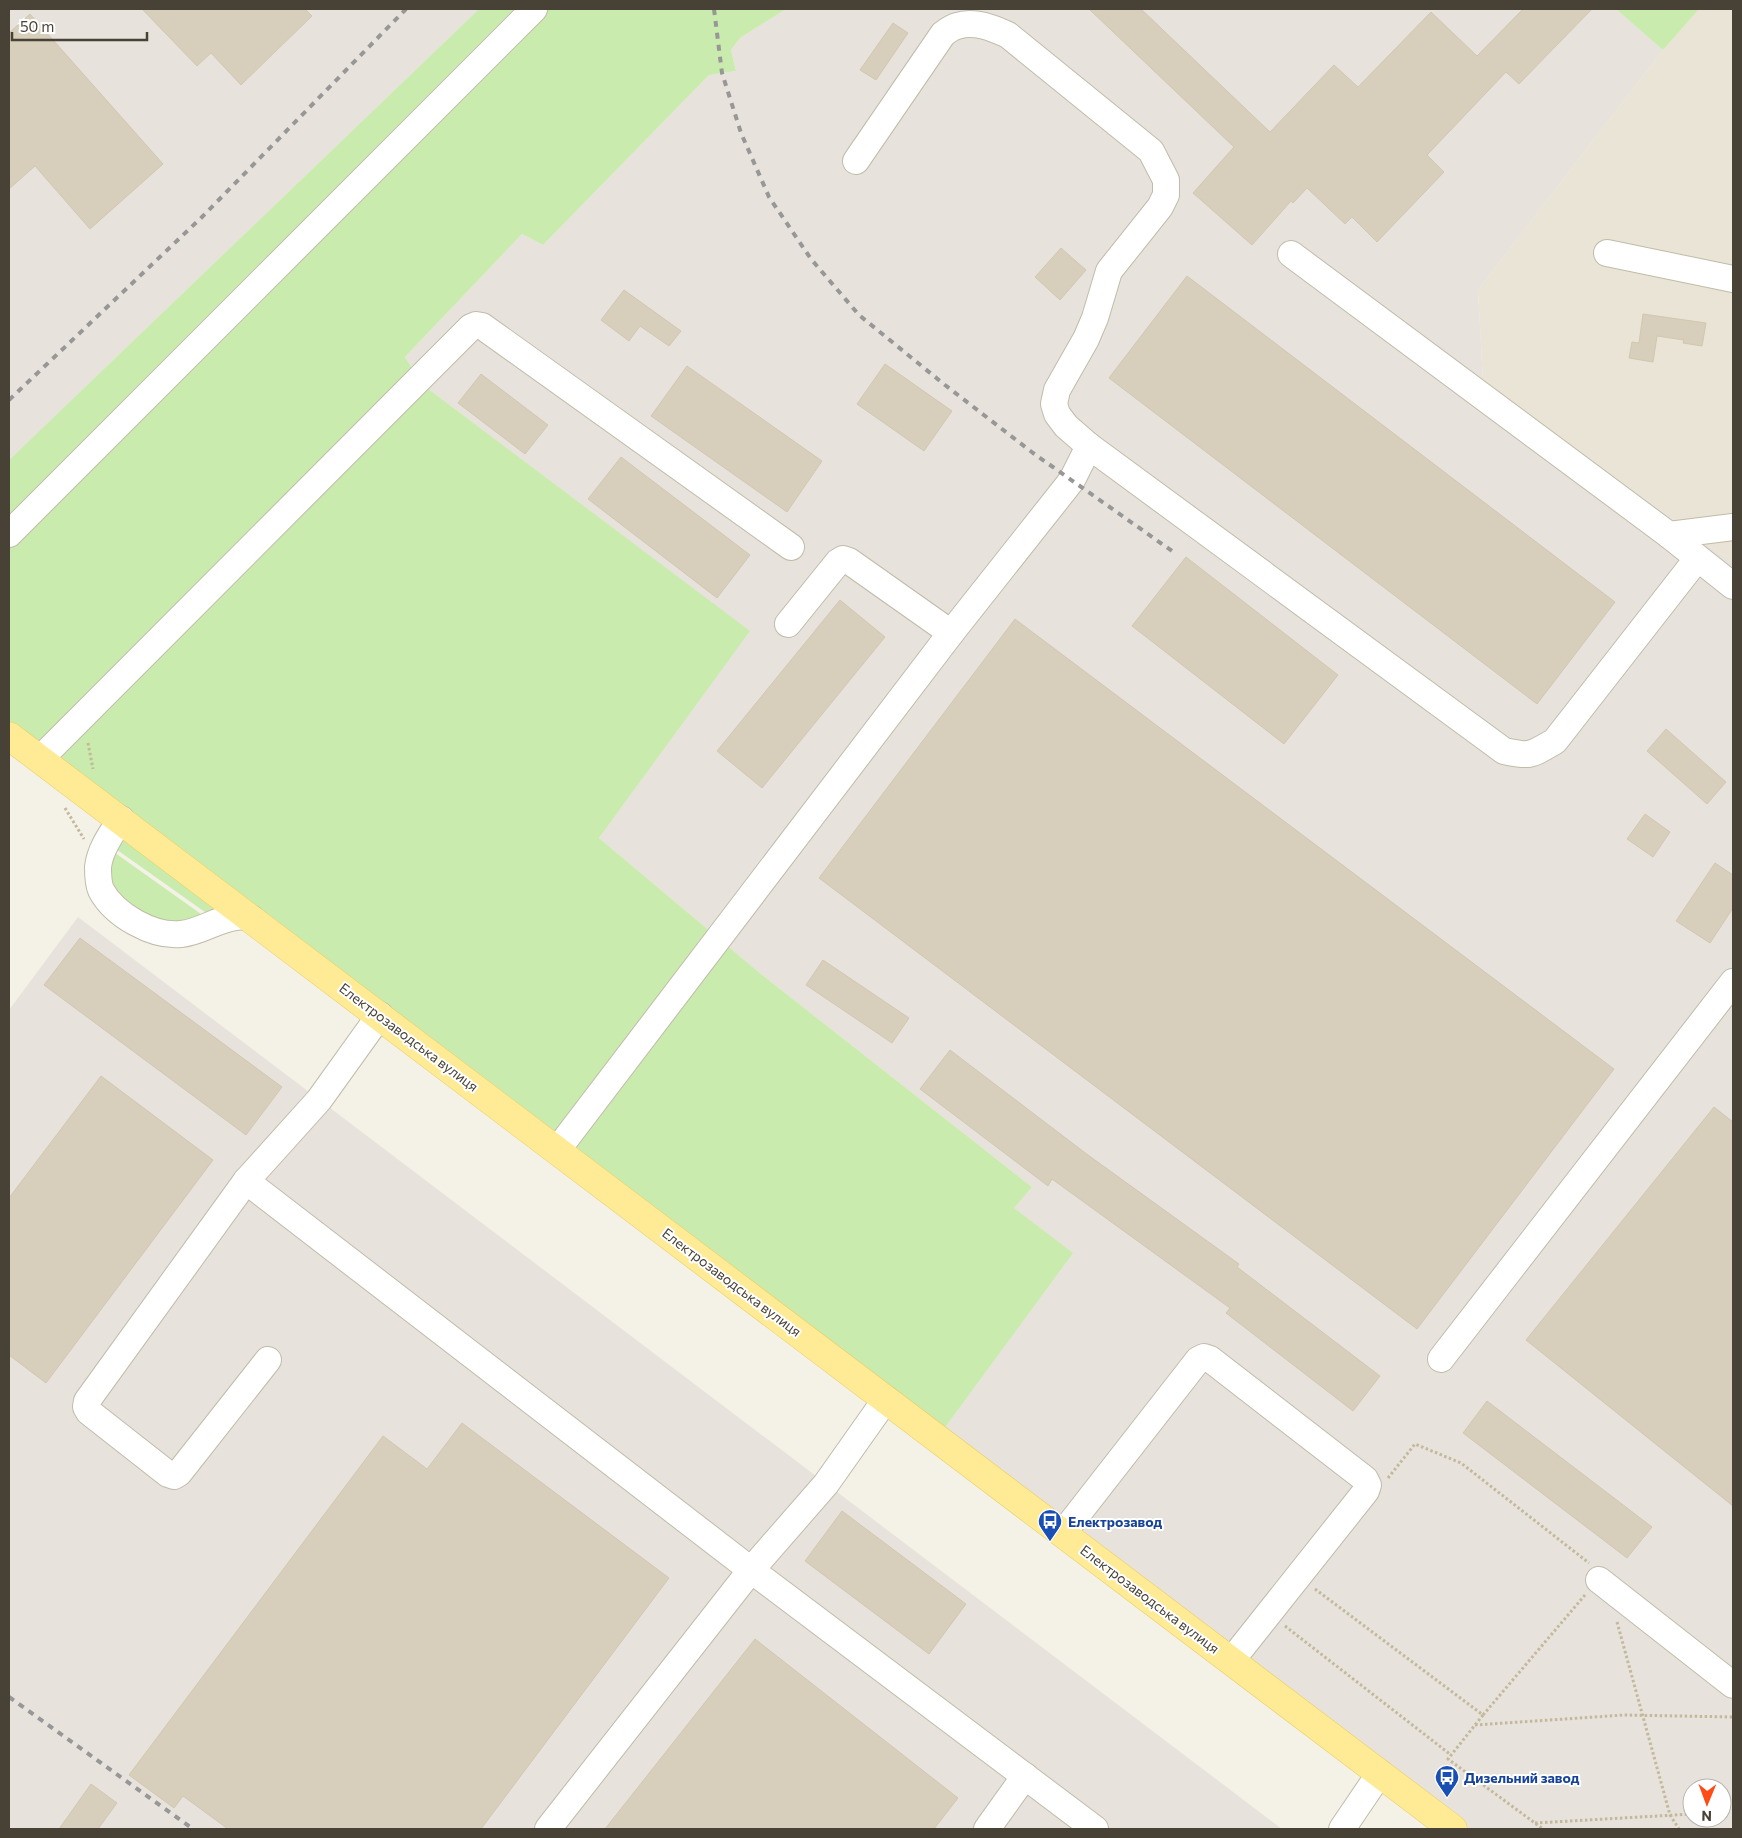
<svg xmlns="http://www.w3.org/2000/svg" width="1742" height="1838" font-family="Commissioner,sans-serif">
  <rect width="100%" height="100%" fill="#f4f2e7"/>
  <!-- residential -->
  <path fill="#e9e4d5" d="M1699,9H1733V563L1483,381L1478,290L1663,50Z"/>
  <!-- industrial -->
  <g fill="#e7e3dc" fill-rule="evenodd">
    <path d="M9,9H479L9,460Z"/>
    <path d="M786,9H1616L1663,50L1478,290L1483,381L1733,563V1829H1453L938,1437L1072,1253L1013,1208L1032,1187L761,974L599,838L749,631L423,385L405,357L522,234L543,245L709,75L736,71L731,50L740,38ZM1692,1788H1722V1818H1692Z"/>
    <path d="M78,917L1282,1829H9V1010Z"/>
  </g>
  <!-- green -->
  <g fill="#caebae">
    <path d="M479,9H786L740,38L731,50L736,71L709,75L543,245L522,234L405,357L423,385L750,631L599,838L761,974L1032,1187L1014,1208L1073,1253L938,1437L9,736V460Z"/>
    <path d="M1616,9H1699L1663,50Z"/>
    <path d="M124,839L220,904L212,917L113,847Z"/>
    <path d="M111,850L208,919L164,926L112,893L105,863Z"/>
  </g>
  <!-- building -->
  <g fill="#d7cfbc" stroke="#d2c7af">
    <path d="M142,9H305L312,16L241,85L211,53L197,66Z"/>
    <path d="M1089,9H1141L1270,132L1334,65L1358,87L1431,12L1477,56L1523,9H1592L1519,84L1506,72L1427,155L1444,172L1377,242L1352,217L1345,224L1307,188L1293,203L1291,201L1252,245L1193,193L1234,147Z"/>
    <path d="M30,14L163,164L90,229L35,166L9,189V33Z"/>
    <path d="M893,23L908,33L876,80L860,70Z"/>
    <path d="M1061,248L1086,270L1060,300L1035,277Z"/>
    <path d="M1187,276L1615,602L1537,704L1109,378Z"/>
    <path d="M624,290L681,331L669,346L640,326L629,341L601,320Z"/>
    <path d="M1643,314L1706,323L1702,346L1683,343L1684,340L1657,336L1653,362L1629,358L1632,342L1639,343Z"/>
    <path d="M885,364L952,411L924,451L857,404Z"/>
    <path d="M687,366L822,461L787,512L651,416Z"/>
    <path d="M481,374L548,425L525,454L458,403Z"/>
    <path d="M621,457L750,555L717,598L588,499Z"/>
    <path d="M1186,557L1338,675L1284,744L1132,626Z"/>
    <path d="M840,600L885,637L762,788L717,751Z"/>
    <path d="M1015,619L1614,1069L1417,1329L819,878Z"/>
    <path d="M1666,729L1726,782L1707,804L1647,751Z"/>
    <path d="M1645,814L1670,832L1653,857L1627,839Z"/>
    <path d="M1715,863L1733,875V908L1710,943L1676,921Z"/>
    <path d="M80,938L282,1087L246,1135L44,985Z"/>
    <path d="M823,960L909,1018L892,1043L806,985Z"/>
    <path d="M950,1050L1088,1155L1239,1264L1237,1267L1380,1376L1353,1411L1226,1313L1230,1308L1052,1179L1048,1186L920,1089Z"/>
    <path d="M101,1076L213,1160L46,1383L9,1355V1198Z"/>
    <path d="M1714,1107L1733,1122V1506L1526,1340Z"/>
    <path d="M1487,1401L1652,1527L1627,1558L1463,1433Z"/>
    <path d="M462,1423L669,1578L481,1829H228L183,1796L174,1808L129,1775L383,1436L427,1469Z"/>
    <path d="M842,1511L966,1604L929,1654L805,1561Z"/>
    <path d="M755,1639L958,1798L934,1829H605Z"/>
    <path d="M91,1784L117,1803L98,1829H59Z"/>
  </g>
  <g fill="none" stroke-linecap="round" stroke-linejoin="round">
    <!-- minor casing -->
    <g stroke="#c1bba9" stroke-width="28">
      <g id="minor">
        <path d="M856,161L943,34C947,31 952,27 957,26C974,20 993,28 1008,35L1151,151L1166,180V195L1160,207L1109,271L1095,318L1086,339L1057,390L1054,404L1057,414L1066,426L1089,446"/>
        <path d="M1607,253L1733,279"/>
        <path d="M1291,254L1669,535L1733,586"/>
        <path d="M9,534L534,9"/>
        <path d="M1669,535L1733,527"/>
        <path d="M788,624L838,562L843,559L849,561L951,633"/>
        <path d="M40,759L471,327L476,325L482,326L791,547"/>
        <path d="M121,819C112,833 100,849 98,867C98,874 98,883 101,890C114,915 153,937 181,934C201,932 217,919 236,917C241,916 247,917 251,918"/>
        <path d="M558,1149L951,633L1072,480L1089,446L1504,751C1531,757 1531,755 1555,741L1697,559"/>
        <path d="M246,1181L751,1570L1095,1829"/>
        <path d="M1441,1359L1733,982"/>
        <path d="M268,1360L179,1473L174,1476L168,1474L89,1412L86,1407L87,1401L246,1181L319,1100L380,1015"/>
        <path d="M1063,1533L1198,1360L1204,1357L1210,1359L1365,1479L1368,1485L1366,1491L1231,1661"/>
        <path d="M1599,1580L1733,1685"/>
        <path d="M548,1829L751,1570L826,1484L886,1399"/>
        <path d="M987,1829L1025,1776"/>
        <path d="M1342,1829L1380,1773"/>
      </g>
    </g>
    <!-- major casing -->
    <g stroke="#eacd5f" stroke-width="29">
      <path id="major" d="M9,736C492,1098 972,1464 1453,1829"/>
    </g>
    <!-- path -->
    <g stroke="#c3b89a" stroke-width="3" stroke-dasharray="2.5 2.5" stroke-linecap="butt">
      <path d="M88,743L93,769"/>
      <path d="M65,808L84,839"/>
      <path d="M1388,1478L1415,1444L1461,1463L1589,1563"/>
      <path d="M1315,1589L1483,1715L1448,1759L1543,1829"/>
      <path d="M1617,1622L1670,1815L1679,1829"/>
      <path d="M1285,1626L1451,1755"/>
      <path d="M1483,1715L1585,1595"/>
      <path d="M1475,1725L1624,1715L1733,1717"/>
      <path d="M1722,1812L1733,1811"/>
      <path d="M1535,1823L1692,1814"/>
    </g>
    <!-- minor -->
    <use href="#minor" stroke="#fff" stroke-width="26"/>
    <!-- major -->
    <use href="#major" stroke="#ffea96" stroke-width="28"/>
    <!-- rail -->
    <g stroke="#979797" stroke-width="4" stroke-dasharray="6 6" stroke-linecap="butt">
      <path d="M714,9L722,73L741,133L769,197L811,259L859,315L945,385L1033,453L1172,551"/>
      <path d="M9,400L201,218L406,9"/>
      <path d="M9,1697L193,1829"/>
    </g>
  </g>
  <!-- icons -->
  <defs>
    <g id="bus-pin" transform="scale(1.25)"><path d="M0 17L-7.5 6A9.5 9.5 0 1 1 7.5 6Z" fill="#1a4fb4" stroke="#fff"/><path d="M-5-6H5V4H4V6H2V4H-2V6H-4V4H-5ZM-3.5-4V0h7V-4ZM-3.5 1.2v1.5H-2V1.2ZM2 1.2v1.5H3.5V1.2Z" fill="#fff"/></g>
  </defs>
  <g fill-rule="evenodd">
    <use href="#bus-pin" x="1050" y="1521"/>
    <use href="#bus-pin" x="1447" y="1777"/>
  </g>
  <g text-anchor="middle" dominant-baseline="central" stroke-width="4" stroke-linejoin="round" paint-order="stroke">
    <!-- street labels -->
    <g font-size="14" fill="#484236" stroke="#fff">
      <text transform="translate(409 1037) rotate(37)">Електрозаводська вулиця</text>
      <text transform="translate(732 1282) rotate(37)">Електрозаводська вулиця</text>
      <text transform="translate(1150 1599) rotate(37)">Електрозаводська вулиця</text>
    </g>
    <!-- transit labels -->
    <g font-size="14" font-weight="bold" fill="#164399" stroke="#fff" text-anchor="start">
      <text x="1068" y="1521">Електрозавод</text>
      <text x="1464" y="1777">Дизельний завод</text>
    </g>
  </g>
  <!-- border -->
  <rect width="1742" height="1838" fill="none" stroke="#484236" stroke-width="20"/>
  <!-- north arrow -->
  <g transform="translate(1707 1803) rotate(181)"><circle r="24" fill="#ffffff" stroke="#b6b3af"/>
  <path d="M0-4L9 19L0 12L-9 19Z" fill="#ff4b14"/>
  <text y="-8" font-size="14" font-weight="bold" text-anchor="middle" fill="#484236">N</text>
  </g>
  <!-- scale -->
  <path d="M12 32v8h135v-8" fill="none" stroke="#484236" stroke-width="2.5"/>
  <text x="20" y="32" font-size="15" fill="#484236" stroke="#ffffff" stroke-width="4" paint-order="stroke">50 m</text>
</svg>
